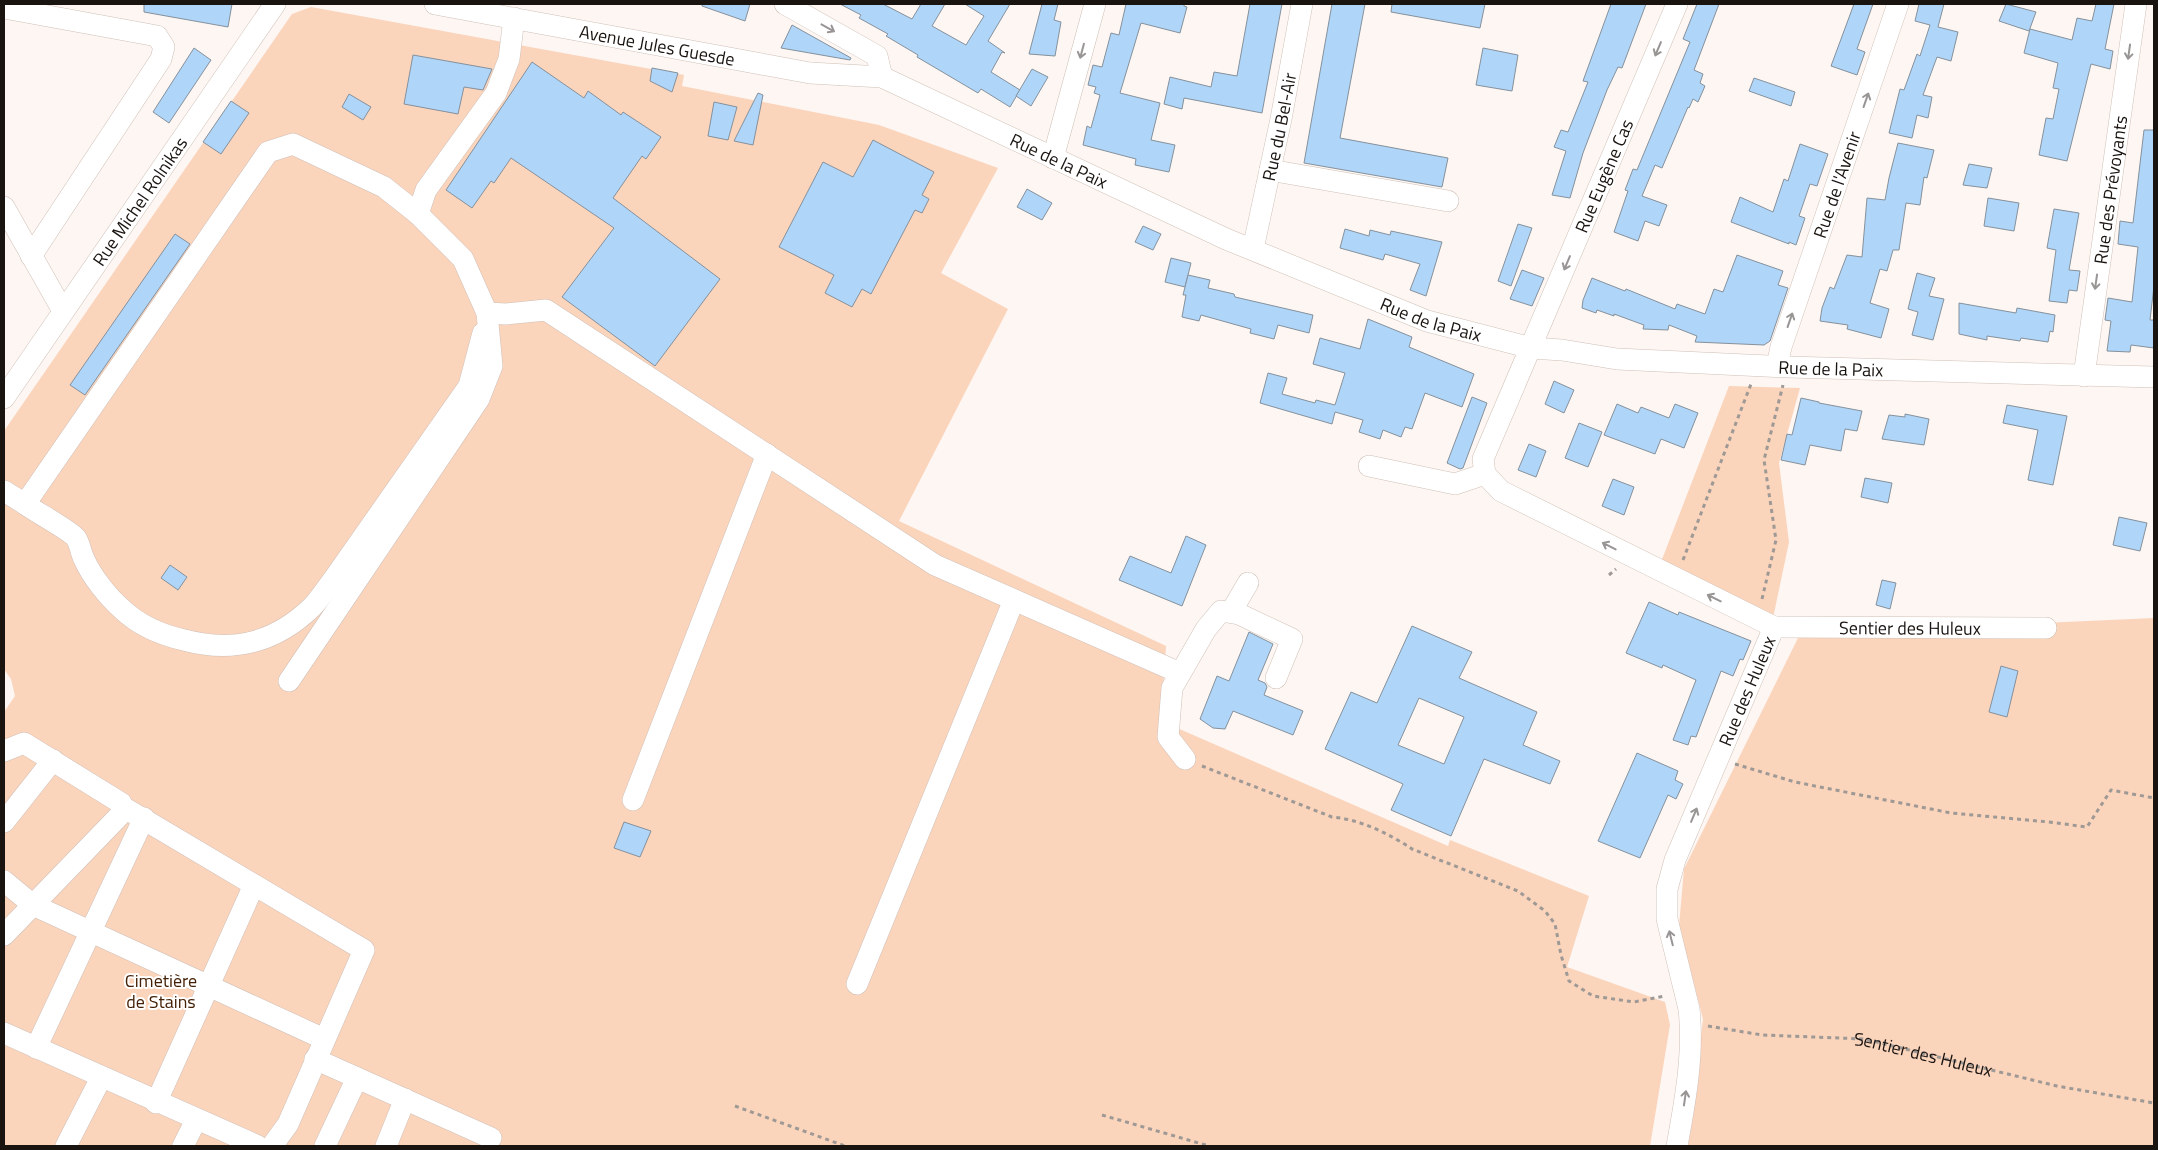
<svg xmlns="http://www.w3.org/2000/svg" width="2158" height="1150" font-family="'Titillium Web',sans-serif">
  <rect width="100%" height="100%" fill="#fdf6f2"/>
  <!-- green -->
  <g fill="#fbd4bc">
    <path d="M311,7L684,75L682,86L879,125L998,168L941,273L1008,309L899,521L1166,646L1161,721L1448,846L1450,840L1589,896L1567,967L1665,1002L1670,1025L1650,1146H4V712L15,696L11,679L4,669V431L292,14Z"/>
    <path d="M1729,386L1800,388L1779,463L1789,542L1773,618L1661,562Z"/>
    <path d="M2154,618V1146H1688L1703,1019L1679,926L1684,869L1800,634Z"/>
  </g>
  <!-- building -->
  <g fill="#afd5f9" stroke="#85919c" fill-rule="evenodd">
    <path d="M144,4H232L228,27L144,12Z"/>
    <path d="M702,4H750L745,21L702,6Z"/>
    <path d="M840,4H883L912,19L921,4H945L932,26L966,45L984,16L965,4H1010L988,41L1005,53L1002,52L991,72L1020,90L1010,107L981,89L978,93L917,57L918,55L886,36L888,34L859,18L861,15Z"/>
    <path d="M1042,4H1058L1054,20L1061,22L1055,56L1029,54Z"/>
    <path d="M1126,4H1184V6L1187,7L1180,33L1141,23L1120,93L1160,103L1151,140L1175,145L1169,172L1135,165L1136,159L1083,145L1087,126L1091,128L1100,95L1094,93L1096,87L1088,85L1093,65L1102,67L1111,33L1119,35Z"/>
    <path d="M1250,4H1282L1262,113L1184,98L1182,109L1164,104L1170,77L1211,87L1214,72L1237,76Z"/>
    <path d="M1332,4H1365L1340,138L1448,158L1442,187L1304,163Z"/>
    <path d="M1392,4H1485L1480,28L1391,12Z"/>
    <path d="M1611,4H1646L1622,68L1618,67L1607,90L1583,153L1570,198L1552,195L1566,151L1554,147L1561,130L1568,132L1588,82L1583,81Z"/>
    <path d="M1697,4H1719L1694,70L1703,74L1700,83L1705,86L1698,102L1693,99L1689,108L1688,107L1662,168L1655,165L1642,196L1667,205L1659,226L1645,221L1638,241L1614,232L1628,191L1625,190L1633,169L1637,170L1690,42L1683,39Z"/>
    <path d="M1854,4H1873L1857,49L1865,52L1857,75L1831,66Z"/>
    <path d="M1919,4H1944L1938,27L1958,32L1951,61L1937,57L1923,95L1932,97L1928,118L1917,115L1912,138L1889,133L1900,89L1904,90L1917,54L1920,56L1930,25L1915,21Z"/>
    <path d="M2006,4L2036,12L2029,31L1999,21Z"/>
    <path d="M2096,4H2114L2105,49L2113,51L2110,69L2091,64L2067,161L2039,155L2046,118L2053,119L2059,89L2053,88L2058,63L2024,53L2030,29L2072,40L2077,18L2092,21Z"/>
    <path d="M792,25L851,58L850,60L781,48Z"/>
    <path d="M194,48L211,60L169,123L153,112Z"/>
    <path d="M1483,48L1518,55L1512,91L1476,85Z"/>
    <path d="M413,55L492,69L483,90L464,87L458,114L404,104Z"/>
    <path d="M532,62L584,98L588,91L621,115L623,112L661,137L646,159L642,156L613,198L720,279L655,366L562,297L614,228L511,158L494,183L491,181L472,208L446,190Z"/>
    <path d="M652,68L678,73L672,92L650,81Z"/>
    <path d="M1032,69L1048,77L1031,106L1016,96Z"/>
    <path d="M1754,78L1795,92L1791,106L1749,91Z"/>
    <path d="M758,93L763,95L753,145L734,141Z"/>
    <path d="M349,94L371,107L363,120L342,107Z"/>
    <path d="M231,101L249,113L221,154L203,142Z"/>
    <path d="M714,102L737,107L728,140L708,136Z"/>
    <path d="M2144,130H2154V286L2150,320H2154V348L2131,345L2130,352L2107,351L2111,321L2105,320L2108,298L2132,302L2138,247L2118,244L2120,221L2133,223Z"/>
    <path d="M873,140L934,172L922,195L929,199L922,213L915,210L871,294L862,289L852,307L825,293L834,275L779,247L823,162L853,177Z"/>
    <path d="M1898,143L1934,150L1927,178L1924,177L1920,205L1906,203L1899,250H1893L1887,271L1880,269L1870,303L1889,309L1881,338L1847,329L1848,325L1820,321L1822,308L1830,287L1834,289L1847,255L1862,257L1867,198L1885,200L1889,178Z"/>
    <path d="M1800,144L1828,154L1817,186L1810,184L1799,216L1805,218L1796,245L1789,242V244L1731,222L1740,197L1773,212L1784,179L1788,181Z"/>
    <path d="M1969,164L1992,168L1987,188L1963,185Z"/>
    <path d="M1027,189L1052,203L1042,220L1017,207Z"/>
    <path d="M1988,198L2019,203L2014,231L1984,226Z"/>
    <path d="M2054,209L2079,213L2069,270L2080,271L2077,291L2069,290L2067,303L2049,301L2056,250L2047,248Z"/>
    <path d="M1518,224L1532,228L1511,286L1498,281Z"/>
    <path d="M1143,226L1161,234L1153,250L1135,242Z"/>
    <path d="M1345,229L1369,236L1370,230L1390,235L1391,231L1442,242L1426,296L1410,290L1420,264L1385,254L1383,260L1340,248Z"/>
    <path d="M175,234L190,244L85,395L70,385Z"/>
    <path d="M1737,255L1783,271L1778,285L1788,288L1770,341L1764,345L1695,342L1697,336L1669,325L1668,330L1643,329L1644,325L1614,314V316L1597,310L1596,313L1582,308L1583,300L1592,278L1625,291L1626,289L1675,309L1677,304L1705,314L1714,289L1723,292Z"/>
    <path d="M1171,258L1191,263L1185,287L1165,282Z"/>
    <path d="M1522,270L1544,278L1532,306L1510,299Z"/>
    <path d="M1917,273L1935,278L1929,296L1944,299L1933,340L1912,335L1918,312L1908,309Z"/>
    <path d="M1188,275L1210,280L1208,288L1234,294L1235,297L1313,315L1309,333L1278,325L1274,339L1250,333L1251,329L1201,315L1199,321L1182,317L1186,295H1183Z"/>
    <path d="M1959,303L2016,313L2017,308L2055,315L2053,332L2050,331L2048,342L2021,338L2020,341L1987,336V340L1959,334Z"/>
    <path d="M1368,319L1412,337L1409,347L1474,374L1462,407L1425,393L1412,429L1405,427L1401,437L1383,430L1380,439L1359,432L1363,420L1335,412L1332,424L1260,403L1268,373L1287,378L1282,394L1315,403L1316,400L1335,405L1345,373L1313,364L1320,338L1360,349Z"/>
    <path d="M1554,381L1574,390L1564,413L1545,404Z"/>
    <path d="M1472,397L1487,403L1463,468L1460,469L1447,463Z"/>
    <path d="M1801,398L1819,402V403L1862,411L1857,431L1845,429L1841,451L1810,445L1805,465L1781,460L1787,434L1792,435Z"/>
    <path d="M1617,404L1638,413L1641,407L1669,418L1675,404L1698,413L1684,448L1661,439L1655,454L1604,435Z"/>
    <path d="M2007,405L2067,416L2053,485L2028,480L2038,430L2003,423Z"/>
    <path d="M1905,414L1929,419L1924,445L1882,439L1889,415L1905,417Z"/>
    <path d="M1579,423L1602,432L1588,467L1565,458Z"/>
    <path d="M1529,444L1546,451L1536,477L1518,470Z"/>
    <path d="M1865,478L1892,483L1888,503L1861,497Z"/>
    <path d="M1613,479L1634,487L1624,515L1602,506Z"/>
    <path d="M2119,517L2147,523L2140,551L2113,545Z"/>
    <path d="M1186,536L1206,545L1182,606L1119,580L1130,556L1171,573Z"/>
    <path d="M170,565L187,577L178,590L161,578Z"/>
    <path d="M1882,580L1896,583L1890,609L1876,605Z"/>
    <path d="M1649,602L1678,615L1679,612L1751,641L1743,660L1740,659L1733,676L1721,671L1696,737L1691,736L1688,745L1673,740L1696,680L1663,665L1662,668L1626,653Z"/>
    <path d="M1412,626L1472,652L1459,678L1537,712L1523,745L1560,761L1550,784L1484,759L1451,836L1391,810L1403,784L1325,749L1351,692L1377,703ZM1419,698L1464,717L1444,764L1398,745Z"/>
    <path d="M1249,632L1273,644L1258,680L1265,683L1267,687L1264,695L1303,711L1293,735L1233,711L1225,729L1213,728L1200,719L1217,676L1229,681Z"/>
    <path d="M2001,666L2018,671L2007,717L1989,712Z"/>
    <path d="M1637,753L1678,771L1675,780L1683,784L1676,799L1668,795L1640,858L1598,841Z"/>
    <path d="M624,822L651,831L640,857L614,848Z"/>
  </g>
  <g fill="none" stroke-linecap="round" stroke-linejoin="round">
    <!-- minor casing -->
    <g stroke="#d0c0b7" stroke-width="22">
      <g id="minor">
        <path id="s2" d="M435,4L810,73L882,77L1226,239L1427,321L1531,348L1562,350L1617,359L1788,367L2154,377"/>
        <path d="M785,4L877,56L882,77"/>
        <path d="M1677,4L1483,459L1485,474L1501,491L1774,627L1675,860L1667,889V919L1689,1009C1694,1054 1685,1102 1677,1146"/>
        <path d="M4,8L157,36L164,47L161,59L31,256"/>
        <path d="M1053,158L1095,4"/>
        <path d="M1270,170L1448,201"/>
        <path d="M4,207L63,311"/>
        <path d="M418,214L426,190L496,93L509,59L514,18"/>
        <path id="s3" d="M1253,249L1281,119L1302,4"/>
        <path d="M487,313L506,314L546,310L935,565L1180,673"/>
        <path id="s4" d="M1777,366L1781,347L1898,4"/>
        <path id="s5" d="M2084,376L2136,4"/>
        <path id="s6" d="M4,398L275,4"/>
        <path d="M1369,466L1455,484L1485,474"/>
        <path d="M4,491L25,504L268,152L293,144L384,187L418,214L463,259L487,313L492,366L479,399L289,681"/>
        <path d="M25,504C34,511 71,531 76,538C80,544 81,553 84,559C92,577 108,597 123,610C139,625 162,635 184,640C233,653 275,643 312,607C320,599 326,589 333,580L469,386L483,333"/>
        <path d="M1231,612L1248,583"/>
        <path id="s7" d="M1774,627L2046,628"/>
        <path d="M4,751L24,743L121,803L123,812L4,935"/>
        <path d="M1185,759L1168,737L1172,688L1206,629L1221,611L1239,614L1292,639L1276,678"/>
        <path d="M633,800L767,454"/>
        <path d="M123,807L364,950L288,1124L272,1146"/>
        <path d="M4,822L53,760"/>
        <path d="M4,881L33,905L324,1039"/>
        <path d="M857,984L1014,600"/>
        <path d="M4,1033L258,1146"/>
        <path d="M36,1048L144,818"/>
        <path d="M315,1059L491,1138"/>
        <path d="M156,1103L254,885"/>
        <path d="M66,1146L101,1078"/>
        <path d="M183,1146L196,1120"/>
        <path d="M325,1146L357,1078"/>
        <path d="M386,1146L405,1099"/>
      </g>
    </g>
    <!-- path -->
    <g stroke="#9f9995" stroke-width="3" stroke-dasharray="4 4" stroke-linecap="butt">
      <path d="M1683,560L1751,384"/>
      <path d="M1609,575L1616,569"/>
      <path d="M1762,599L1776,540L1764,460L1783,385"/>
      <path d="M1735,764L1795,782L1951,813L2049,822L2087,827L2111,790L2154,798"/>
      <path d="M1202,766L1332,817C1359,819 1390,834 1412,849L1518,891L1545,911L1555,924L1561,955L1569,981L1593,996L1634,1002L1665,996"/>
      <path id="s1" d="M1708,1026L1762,1035L1864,1039L2057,1086L2154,1103"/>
      <path d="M735,1106L845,1146"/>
      <path d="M1102,1115L1209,1146"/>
    </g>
    <!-- minor -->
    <use href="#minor" stroke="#fff" stroke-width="21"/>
  </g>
  <!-- one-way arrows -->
  <defs><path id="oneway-shaft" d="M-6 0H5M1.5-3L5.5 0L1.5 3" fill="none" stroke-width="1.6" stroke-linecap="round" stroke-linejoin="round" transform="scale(1.25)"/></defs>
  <g stroke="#989594">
    <use href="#oneway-shaft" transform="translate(828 28) rotate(29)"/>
    <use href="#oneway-shaft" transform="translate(1658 49) rotate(113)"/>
    <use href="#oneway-shaft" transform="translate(1082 51) rotate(105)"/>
    <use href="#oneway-shaft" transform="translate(2129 52) rotate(98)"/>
    <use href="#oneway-shaft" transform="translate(1866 100) rotate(-71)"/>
    <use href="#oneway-shaft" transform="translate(1567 263) rotate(113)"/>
    <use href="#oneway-shaft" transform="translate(2096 282) rotate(98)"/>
    <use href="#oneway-shaft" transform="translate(1790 320) rotate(-71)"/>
    <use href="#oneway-shaft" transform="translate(1609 546) rotate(-153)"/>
    <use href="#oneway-shaft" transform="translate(1714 598) rotate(-154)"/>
    <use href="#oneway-shaft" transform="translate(1694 815) rotate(-67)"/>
    <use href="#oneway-shaft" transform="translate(1671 938) rotate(-104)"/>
    <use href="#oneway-shaft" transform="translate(1685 1098) rotate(-82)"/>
  </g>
  <g text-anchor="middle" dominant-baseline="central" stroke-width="4" stroke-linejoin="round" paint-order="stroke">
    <!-- street labels -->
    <g font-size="18" fill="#1a1411" stroke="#fff">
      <text stroke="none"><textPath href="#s2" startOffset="226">Avenue Jules Guesde</textPath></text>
      <text stroke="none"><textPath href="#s3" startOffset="125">Rue du Bel-Air</textPath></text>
      <text stroke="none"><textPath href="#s2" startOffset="649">Rue de la Paix</textPath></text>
      <text transform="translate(1604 176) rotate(-67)">Rue Eugène Cas</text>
      <text stroke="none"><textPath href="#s4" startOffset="191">Rue de l'Avenir</textPath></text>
      <text stroke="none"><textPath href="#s5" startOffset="188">Rue des Prévoyants</textPath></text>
      <text stroke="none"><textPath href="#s6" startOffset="239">Rue Michel Rolnikas</textPath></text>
      <text stroke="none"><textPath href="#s2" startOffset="1054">Rue de la Paix</textPath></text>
      <text stroke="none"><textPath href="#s2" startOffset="1459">Rue de la Paix</textPath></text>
      <text stroke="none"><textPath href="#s7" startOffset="136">Sentier des Huleux</textPath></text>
      <text transform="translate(1747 691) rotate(-67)">Rue des Huleux</text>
      <text stroke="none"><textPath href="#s1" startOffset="218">Sentier des Huleux</textPath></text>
    </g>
    <!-- park labels -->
    <g font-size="18" fill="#432005" stroke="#fff">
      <text x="161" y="980">Cimetière<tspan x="161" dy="21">de Stains</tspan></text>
    </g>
  </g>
  <!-- border -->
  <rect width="2158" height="1150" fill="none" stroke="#1a1411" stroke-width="10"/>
</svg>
